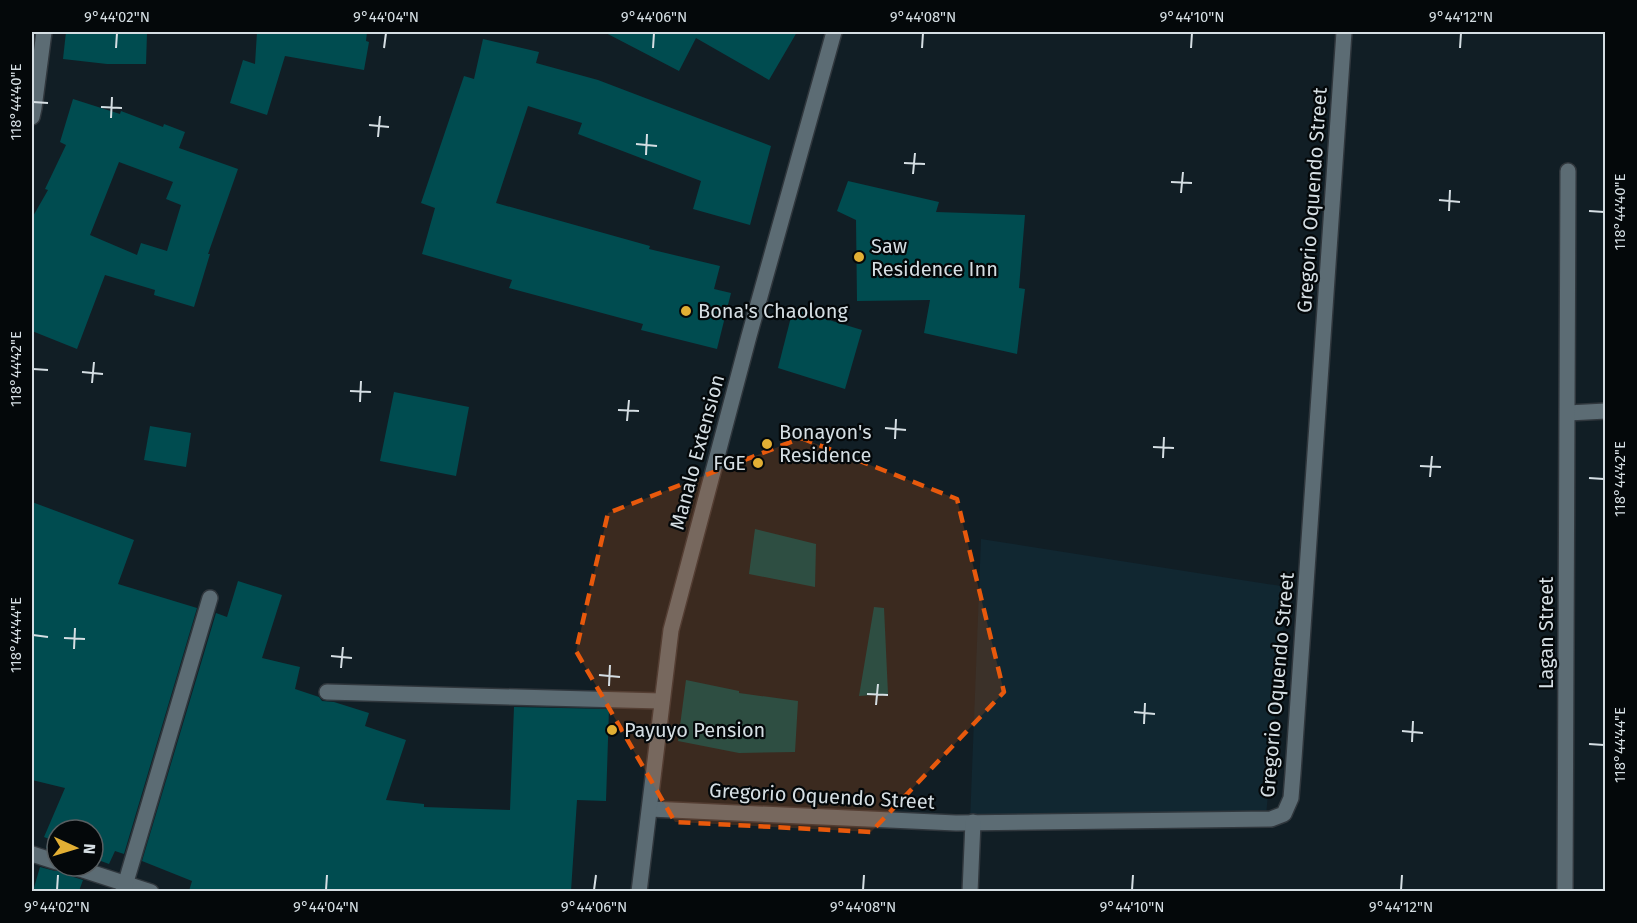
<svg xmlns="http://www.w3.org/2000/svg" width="1637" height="923" font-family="'Fira Sans',sans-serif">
  <rect width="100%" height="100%" fill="#111e25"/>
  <!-- built -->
  <path fill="#112731" d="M981,539L1287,587L1265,827L970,822Z"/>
  <!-- building -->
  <g fill="#004c50" fill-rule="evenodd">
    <path d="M66,32H147L146,64H107L63,59Z"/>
    <path d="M257,32H367L366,41L369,42L364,70L285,56L267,115L230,103L243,60L255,64Z"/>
    <path d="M604,32H797L769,80L696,38L679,71Z"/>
    <path d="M483,39L539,52L536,63L598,80L771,146L750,225L693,209L701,181L578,134L582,123L528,106L496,203L650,246L649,249L720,266L714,289L731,293L717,349L641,330L643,324L509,288L512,280L422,254L435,208L421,203L464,76L474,79Z"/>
    <path d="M73,99L120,114L121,111L163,127L164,124L185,132L179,148L238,169L208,254H210L194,307L154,295L155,290L105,275L77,349L32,331V218L48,190L45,189L66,145L60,142ZM119,162L173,182L166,199L181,205L167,251L141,243L137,255L90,235Z"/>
    <path d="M848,181L939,202L936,212L1025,215L1019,288L1025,289L1017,354L924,333L930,300L857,301L856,220L837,211Z"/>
    <path d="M793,309L862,330L845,389L778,368Z"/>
    <path d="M394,392L469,407L456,476L380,461Z"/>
    <path d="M150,426L191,433L186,467L144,460Z"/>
    <path d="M32,502L134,540L118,584L197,608L124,854L115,851L109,864L93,858V830H57V852L46,848L49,839L44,837L65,788L32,780Z"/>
    <path d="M755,529L816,544L815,587L749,574Z"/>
    <path d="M238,581L282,595L262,658L300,667L295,689L319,697L322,701L334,702L369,713L365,726L406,740L386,800L424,804V807L510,810L514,707L609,709L606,801L577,800L571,891H189L192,881L142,861L216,613L227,617Z"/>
    <path d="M874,607L884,608L888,694L859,696Z"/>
    <path d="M686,680L739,691V693L798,701L795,752L739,753L678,741Z"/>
    <path d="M40,867L55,871L62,870L67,875L83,880L79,891H33Z"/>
  </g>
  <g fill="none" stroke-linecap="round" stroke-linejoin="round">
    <!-- street casing -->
    <g stroke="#30373d" stroke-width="18">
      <g id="street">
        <path d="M32,117L34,108L44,32"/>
        <path d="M1568,413L1606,411"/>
        <path d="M327,692L661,701"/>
        <path d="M650,809L956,823L1271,819L1284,814L1291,798L1293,773L1344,32"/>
        <path d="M32,854L57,862"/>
        <path d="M71,866L151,892"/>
        <path d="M123,892L210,598"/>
        <path d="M970,892L973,822"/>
        <path d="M1565,892L1568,171"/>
      </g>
    </g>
    <!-- secondary casing -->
    <g stroke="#30373d" stroke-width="18">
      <path id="secondary" d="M639,892L671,630L749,336L834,32"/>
    </g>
    <!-- street -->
    <use href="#street" stroke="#5c6c74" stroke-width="15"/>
    <!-- secondary -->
    <use href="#secondary" stroke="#5c6c74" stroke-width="15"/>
  </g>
  <!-- marked area -->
  <path fill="#e8590c" fill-opacity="0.2" stroke="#e8590c" stroke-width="4.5" stroke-dasharray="12 8" stroke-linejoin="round" d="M801,438L957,499L1004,692L871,832L675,822L576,651L608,513Z"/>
  <!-- ticks -->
  <path fill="none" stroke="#d5dee3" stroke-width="2" d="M116,48L117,33M384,48L386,33M653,48L654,33M922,48L923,33M1191,48L1192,33M1460,48L1461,33M33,102L48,103M101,107L122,108M111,118L112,97M369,125L389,127M378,137L380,116M636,144L657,146M646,155L647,134M904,163L925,164M913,174L915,153M1171,182L1192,183M1181,193L1183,172M1439,200L1460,202M1449,211L1450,190M1589,211L1604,212M33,369L48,370M82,372L103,374M92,383L94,362M350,391L371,392M360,402L361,381M618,410L639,411M627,421L629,400M885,428L906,430M895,439L896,419M1153,447L1174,448M1163,458L1164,437M1420,466L1441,467M1430,477L1432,456M1589,478L1604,479M33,635L48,637M64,638L85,639M74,649L75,628M331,656L352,658M341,668L343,647M599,675L620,677M609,686L610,665M867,694L888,695M876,705L878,684M1134,712L1155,714M1144,724L1145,703M1402,731L1423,733M1412,742L1413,721M1589,744L1604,745M57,890L58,875M326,890L327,875M594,890L596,875M863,890L864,875M1132,890L1133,875M1401,890L1402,875"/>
  <!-- markers -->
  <g fill="#e2af34" stroke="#04080a" stroke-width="2">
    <circle cx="859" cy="257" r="6"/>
    <circle cx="686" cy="311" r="6"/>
    <circle cx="767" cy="444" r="6"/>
    <circle cx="758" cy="463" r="6"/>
    <circle cx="612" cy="730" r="6"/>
  </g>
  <g text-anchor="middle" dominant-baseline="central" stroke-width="4.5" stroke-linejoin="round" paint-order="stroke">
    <!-- street labels -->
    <g font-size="20" fill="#d5dee3" stroke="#04080a">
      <text transform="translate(1312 200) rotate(-86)">Gregorio Oquendo Street</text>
      <text transform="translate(697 452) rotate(-75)">Manalo Extension</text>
      <text transform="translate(1546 633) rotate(-90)">Lagan Street</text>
      <text transform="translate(1277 685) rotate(-85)">Gregorio Oquendo Street</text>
      <text transform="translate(822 796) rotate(3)">Gregorio Oquendo Street</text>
    </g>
    <!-- poi labels -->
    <g font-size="20" fill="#d5dee3" stroke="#04080a" text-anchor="start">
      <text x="871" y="246">Saw<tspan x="871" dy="23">Residence Inn</tspan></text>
      <text x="698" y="311">Bona's Chaolong</text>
      <text x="779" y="432">Bonayon's<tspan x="779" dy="23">Residence</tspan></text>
      <text x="746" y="463" text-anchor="end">FGE</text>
      <text x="624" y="730">Payuyo Pension</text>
    </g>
  </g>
  <!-- border -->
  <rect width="1637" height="923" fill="none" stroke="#04080a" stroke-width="66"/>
  <!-- north arrow -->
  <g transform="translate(75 848) rotate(94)"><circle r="28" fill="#04080a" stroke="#585e61" stroke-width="1.5"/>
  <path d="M0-4.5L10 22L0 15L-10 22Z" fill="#e2af34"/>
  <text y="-9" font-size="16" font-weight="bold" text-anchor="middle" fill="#d5dee3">N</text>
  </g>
  <rect x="33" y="33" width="1571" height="857" fill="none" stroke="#d5dee3" stroke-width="2"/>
  <g font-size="15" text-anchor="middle" fill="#d5dee3">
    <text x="117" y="22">9°44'02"N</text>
    <text x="386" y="22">9°44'04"N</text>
    <text x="654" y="22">9°44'06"N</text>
    <text x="923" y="22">9°44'08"N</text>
    <text x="1192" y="22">9°44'10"N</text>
    <text x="1461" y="22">9°44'12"N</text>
    <text transform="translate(16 102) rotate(-90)" y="5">118°44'40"E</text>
    <text transform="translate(1620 212) rotate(-90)" y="5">118°44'40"E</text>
    <text transform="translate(16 369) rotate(-90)" y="5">118°44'42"E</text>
    <text transform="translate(1620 479) rotate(-90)" y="5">118°44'42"E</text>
    <text transform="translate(16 635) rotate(-90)" y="5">118°44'44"E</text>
    <text transform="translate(1620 745) rotate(-90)" y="5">118°44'44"E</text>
    <text x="57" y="912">9°44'02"N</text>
    <text x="326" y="912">9°44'04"N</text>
    <text x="594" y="912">9°44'06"N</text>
    <text x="863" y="912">9°44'08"N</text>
    <text x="1132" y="912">9°44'10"N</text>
    <text x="1401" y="912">9°44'12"N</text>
  </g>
</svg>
